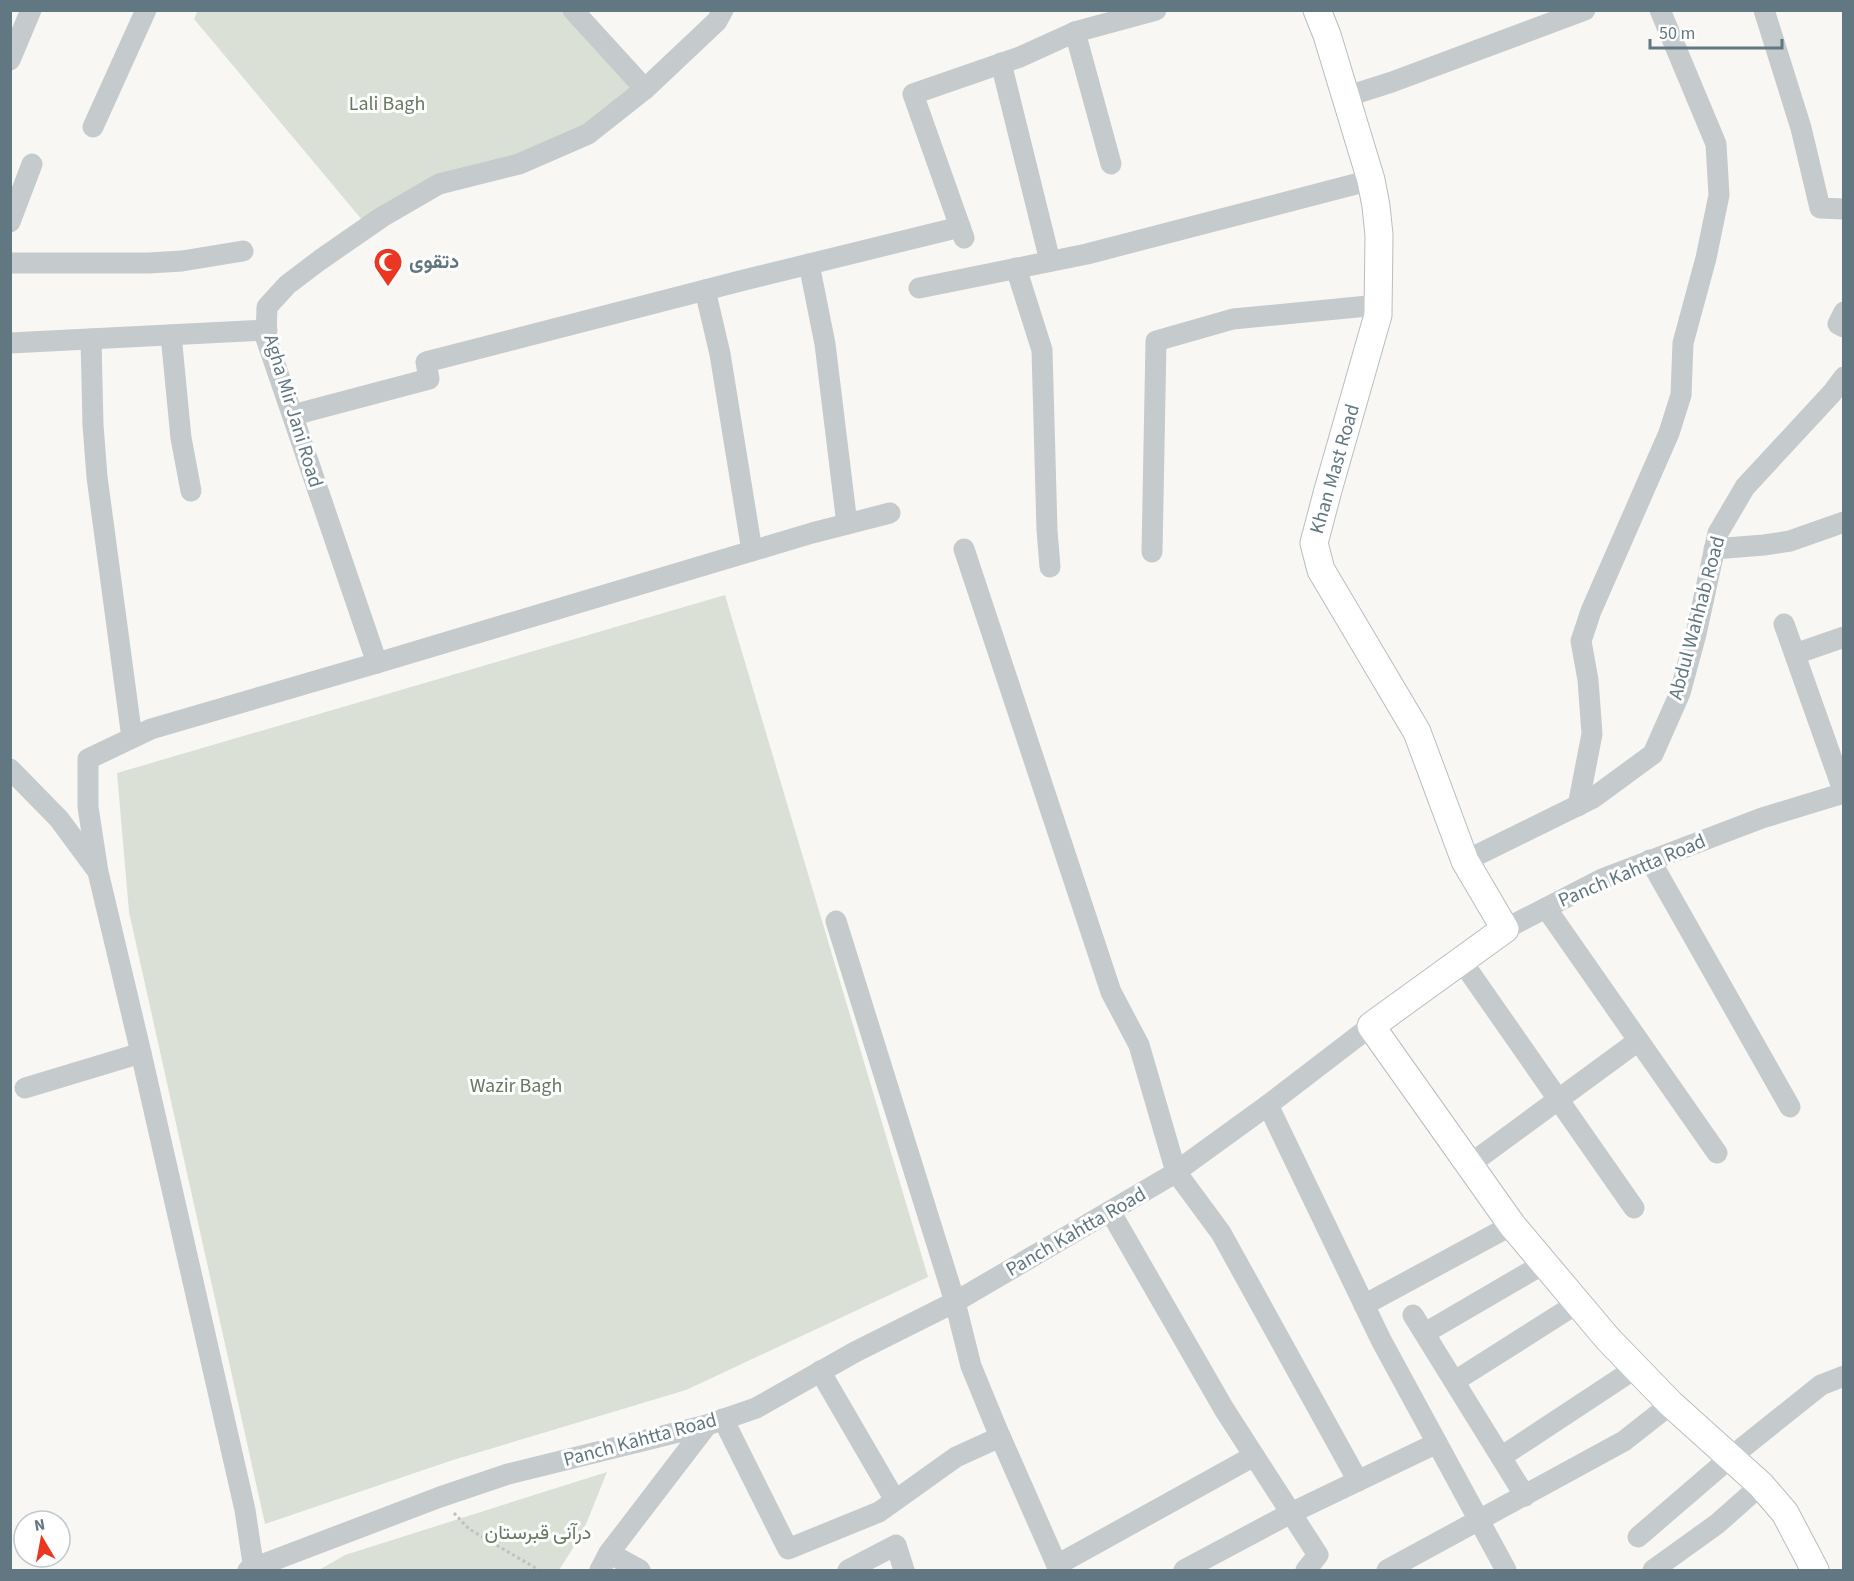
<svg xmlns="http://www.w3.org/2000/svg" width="1854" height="1581" font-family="'Source Sans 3',Vazirmatn,sans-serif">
  <rect width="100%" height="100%" fill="#f8f7f4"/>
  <!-- green -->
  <g fill="#dae0d5">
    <path d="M198,10L575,11L645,89L588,134L439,184L368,227L194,19Z"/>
    <path d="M725,595L928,1277L686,1390L453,1460L265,1524L129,912L117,773Z"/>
    <path d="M607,1472L582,1534L559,1570H319L345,1555Z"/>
  </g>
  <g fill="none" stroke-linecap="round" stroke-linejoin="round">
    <!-- major casing -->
    <g stroke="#b8bdc0" stroke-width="29">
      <path id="major" d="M1317,10L1327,35L1371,180L1376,206L1379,235L1378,315L1328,490L1314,543L1321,570L1417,732L1465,861L1505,929L1371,1026L1512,1225L1608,1339L1671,1404L1761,1485L1785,1513L1815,1570"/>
    </g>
    <!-- path -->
    <path stroke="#bec2c3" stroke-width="3" stroke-dasharray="3 3" stroke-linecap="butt" d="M454,1513L469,1529L539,1570"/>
    <!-- minor -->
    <g stroke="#c5cacc" stroke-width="21">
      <path d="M573,10L645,89"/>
      <path d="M1764,10L1801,128L1820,208L1844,209"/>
      <path d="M1075,32L1111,164"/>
      <path d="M10,60L31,10"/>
      <path d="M1001,63L1050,261"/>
      <path d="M1345,97L1392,82L1585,10"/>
      <path d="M93,127L146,10"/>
      <path d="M10,222L32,164"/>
      <path d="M964,238L913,94L1020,57L1075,32L1156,10"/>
      <path d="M10,263H149L182,261L243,251"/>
      <path d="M809,264L825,344L847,524"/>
      <path d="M1016,268L1042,350L1047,530L1050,567"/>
      <path d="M919,288L1087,254L1371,180"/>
      <path d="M705,290L720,354L752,551"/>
      <path d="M1844,312L1838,324L1844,327"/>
      <path d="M171,335L181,438L191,491"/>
      <path d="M91,339L93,425L97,477L132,738"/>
      <path d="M10,343L267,330"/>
      <path d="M293,415L429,379L426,362L744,280L960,227"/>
      <path d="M964,549L1111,992L1139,1045L1176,1172L1221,1233L1358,1481"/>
      <path d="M1714,549L1764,545L1790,541L1844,522"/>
      <path d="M1152,552L1156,341L1233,319L1378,305"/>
      <path d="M1784,624L1844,793"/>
      <path d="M1795,654L1844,637"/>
      <path d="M377,663L266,338L267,307L287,285L320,260L382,217L439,184L519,164L588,134L645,89L717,21L723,10"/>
      <path d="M10,769L59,819L96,869"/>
      <path d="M1578,806L1592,734L1588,680L1581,641L1591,611L1669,433L1681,395L1683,343L1706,258L1719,195L1716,144L1660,10"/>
      <path d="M1650,860L1790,1107"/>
      <path d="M1465,861L1593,798L1653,754L1680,693L1696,634L1718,533L1745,487L1832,393L1844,377"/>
      <path d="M1546,908L1717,1153"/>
      <path d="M836,921L955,1302L971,1366L996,1427L1059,1570"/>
      <path d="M1505,929L1602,879L1762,818L1844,793"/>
      <path d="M1461,960L1634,1208"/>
      <path d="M25,1088L141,1053"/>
      <path d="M1268,1105L1381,1340L1506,1570"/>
      <path d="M1469,1165L1638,1041"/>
      <path d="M1110,1211L1224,1409L1318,1555L1306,1570"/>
      <path d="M1364,1305L1512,1225"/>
      <path d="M1413,1315L1525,1496"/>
      <path d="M1425,1333L1545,1263"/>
      <path d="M820,1371L895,1500"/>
      <path d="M1455,1381L1578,1303"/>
      <path d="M723,1419L788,1549L879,1512L956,1457L1000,1437"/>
      <path d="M1501,1457L1636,1368"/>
      <path d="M1638,1537L1731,1457L1821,1385L1844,1376"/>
      <path d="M609,1553L640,1570"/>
      <path d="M1057,1565L1254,1456"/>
      <path d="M248,1570L440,1497L508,1474L707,1425L756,1408L855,1352L955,1302L1170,1176L1268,1105L1371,1026"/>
      <path d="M254,1570L245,1510L141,1053L98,872L88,807V759L151,729L377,663L812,533L890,513"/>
      <path d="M600,1570L609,1553L707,1425"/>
      <path d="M848,1570L896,1545L904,1570"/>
      <path d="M1184,1570L1291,1513L1437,1443"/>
      <path d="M1387,1570L1624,1441L1671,1404"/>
      <path d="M1653,1570L1717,1524L1761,1485"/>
    </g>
    <!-- major -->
    <use href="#major" stroke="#fff" stroke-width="27"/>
  </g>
  <!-- icons -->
  <defs>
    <g id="mosque-pin" transform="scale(1.5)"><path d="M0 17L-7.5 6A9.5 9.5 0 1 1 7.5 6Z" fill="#eb3621" stroke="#fff"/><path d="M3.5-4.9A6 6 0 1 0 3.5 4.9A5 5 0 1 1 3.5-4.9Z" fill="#fff"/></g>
  </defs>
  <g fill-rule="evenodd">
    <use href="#mosque-pin" x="388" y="262"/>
  </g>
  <g text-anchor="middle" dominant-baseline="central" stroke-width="6" stroke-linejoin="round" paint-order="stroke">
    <!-- park labels -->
    <g font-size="20" fill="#687960" stroke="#fff">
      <text x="387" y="104">Lali Bagh</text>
      <text x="516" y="1086">Wazir Bagh</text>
      <text x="538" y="1533">درآنی قبرستان</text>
    </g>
    <!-- poi labels -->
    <g font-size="20" font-weight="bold" fill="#617781" stroke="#fff" text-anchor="start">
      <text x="409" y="262">دتقوى</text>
    </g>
    <!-- street labels -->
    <g font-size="20" fill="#617781" stroke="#fff">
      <text transform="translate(293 411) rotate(73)">Agha Mir Jani Road</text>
      <text transform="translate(1335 469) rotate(-74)">Khan Mast Road</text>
      <text transform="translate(1697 618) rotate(-75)">Abdul Wahhab Road</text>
      <text transform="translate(1632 871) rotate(-23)">Panch Kahtta Road</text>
      <text transform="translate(1076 1232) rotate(-30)">Panch Kahtta Road</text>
      <text transform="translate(640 1440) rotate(-15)">Panch Kahtta Road</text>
    </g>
  </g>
  <!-- border -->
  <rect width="1854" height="1581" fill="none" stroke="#617781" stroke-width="24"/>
  <!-- north arrow -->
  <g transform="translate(42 1539) rotate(350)"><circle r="28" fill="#ffffff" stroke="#c0c9cd" stroke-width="1.5"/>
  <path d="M0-4.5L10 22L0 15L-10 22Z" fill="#eb3621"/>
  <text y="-9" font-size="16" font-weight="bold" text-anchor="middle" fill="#617781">N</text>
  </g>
  <!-- scale -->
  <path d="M1650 39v9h132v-9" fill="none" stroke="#617781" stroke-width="3"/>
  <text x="1659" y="39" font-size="18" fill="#617781" stroke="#ffffff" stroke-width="4.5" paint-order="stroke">50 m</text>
</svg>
